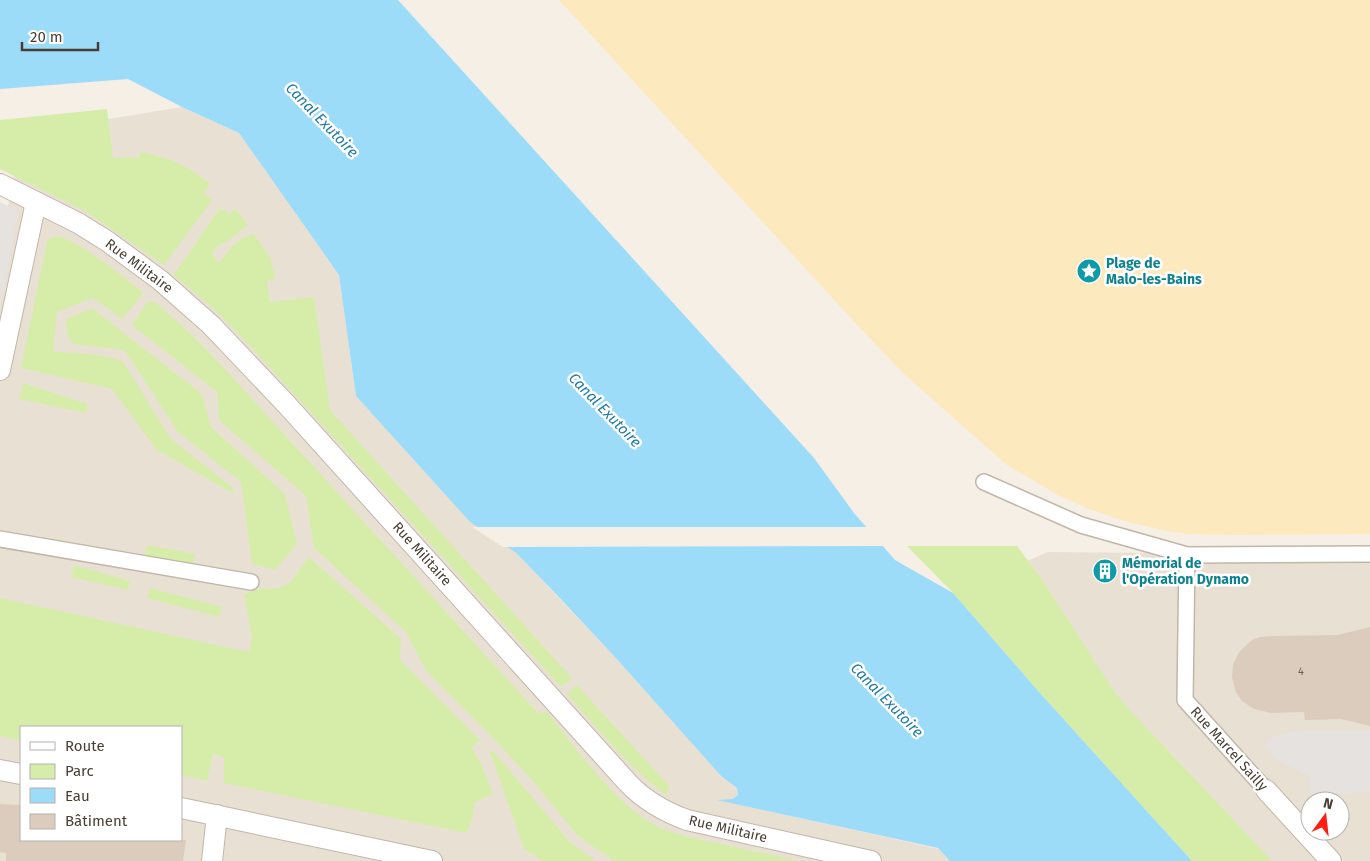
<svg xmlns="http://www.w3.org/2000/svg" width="1370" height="861" font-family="'Fira Sans',sans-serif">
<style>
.residential{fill:#e9e0d4;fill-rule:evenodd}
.green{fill:#d6edaa}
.sand{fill:#fde9be}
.parking{fill:#e5e2df}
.water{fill:#9cdcf8}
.pier{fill:#f5efe6}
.building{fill:#dbccbd}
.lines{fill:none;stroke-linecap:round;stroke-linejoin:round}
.pedestrian-casing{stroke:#c1b6a8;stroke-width:18}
.minor-casing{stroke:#c1b6a8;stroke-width:22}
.pedestrian{stroke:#fff;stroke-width:15}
.minor{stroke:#fff;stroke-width:20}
.labels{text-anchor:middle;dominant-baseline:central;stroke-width:5;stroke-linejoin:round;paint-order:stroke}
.number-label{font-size:11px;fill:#6d6256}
.culture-label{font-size:14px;font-weight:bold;fill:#0d838f;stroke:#fff;text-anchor:start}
.street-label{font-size:14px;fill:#483f34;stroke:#fff}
.water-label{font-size:15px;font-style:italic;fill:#1f7ba6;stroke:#fff}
</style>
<rect width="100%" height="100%" fill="#f5efe6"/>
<g class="residential">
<path d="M 182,107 L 239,133 L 339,275 L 356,396 L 470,522 L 516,553 L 615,657 L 721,776 L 737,788 L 738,795 L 731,799 L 720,800 L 939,849 L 950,861 L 0,861 L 0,248 L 22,133 ZM 21,727 L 181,727 L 181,840 L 21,840 Z"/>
<path d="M 1048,552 L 1370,555 L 1370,861 L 1192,861 L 953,593 ZM 1310,801 L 1340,801 L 1340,831 L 1310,831 Z"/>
</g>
<g class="green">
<polygon points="107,109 113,158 140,157 140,151 171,160 186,167 210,183 204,194 212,200 164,265 85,211 0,169 0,120"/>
<path d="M 220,208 L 230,214 L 235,208 L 248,225 L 228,241 L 218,246 L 212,254 L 219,263 C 229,250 237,237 254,234 L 270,257 L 276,279 L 267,280 L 270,302 L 314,297 L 330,410 L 572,678 L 561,687 L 262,359 C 234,329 207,299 173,276 Z"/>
<path d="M 59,236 C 87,246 119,274 143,292 L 141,296 L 122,319 L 93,298 L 57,312 L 53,352 C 71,353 110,353 124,363 L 170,438 L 233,488 L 234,494 L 157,450 L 112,389 L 21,368 L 47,241 L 52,237 Z"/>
<path d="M 147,302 L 155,302 L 191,334 L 213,356 L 538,713 L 547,712 C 576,748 610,797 648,821 C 668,834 694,838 717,843 C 744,849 772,855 799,861 L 614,861 L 578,836 L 532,780 L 496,741 L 432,677 L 424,667 L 406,632 L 314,548 L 306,496 L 219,420 L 217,392 L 132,325 Z"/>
<polygon points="92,308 202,394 211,427 285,494 297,544 275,570 252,564 241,482 178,432 125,351 118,349 73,344 67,334 66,319"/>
<polygon points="23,383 88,404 86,413 19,399"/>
<polygon points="147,545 195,554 192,568 144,559"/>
<polygon points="907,546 1017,546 1041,578 1114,691 1129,709 1272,861 1192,861 1039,692 953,593"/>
<polygon points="309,557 401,639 400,660 480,740 472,747 482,766 493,794 474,803 473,815 467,833 224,783 224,757 213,754 207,781 181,775 181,727 21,727 21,740 0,736 0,598 249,652 252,637 244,594 260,589 280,588 290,582"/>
<polygon points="74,565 130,581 128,590 71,577"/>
<polygon points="150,588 222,607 219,617 147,598"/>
<path d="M 577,685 L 670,787 L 666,795 C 628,767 598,729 567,694 Z"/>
<polygon points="490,751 493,751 571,843 596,861 543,861 524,849 494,763 489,753"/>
</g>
<polygon class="sand" points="559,0 1370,0 1370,534 1233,535 1189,534 1166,531 1124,521 1089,509 1058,495 1007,465 905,375 860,328"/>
<g class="parking">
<polygon points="0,202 18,211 0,309"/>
<polygon points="1304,731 1370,731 1370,792 1311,795 1310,776 1276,759 1264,746 1272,738 1289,732"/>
</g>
<polygon class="water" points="0,0 398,0 814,458 854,513 895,560 953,593 1039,692 1192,861 950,861 938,848 717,800 732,799 738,795 737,788 721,776 615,657 554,592 516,553 470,522 356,396 339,275 239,133 182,107 128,79 0,89"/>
<polygon class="pier" points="472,527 869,527 886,546 503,547"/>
<g class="building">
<polygon points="1370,627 1370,726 1341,719 1305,720 1304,712 1271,713 1254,709 1242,701 1236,692 1232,678 1233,665 1239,652 1252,640 1260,637 1273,636 1338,635"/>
<polygon points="0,804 21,805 21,840 186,840 183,861 6,861 6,853 0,852"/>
</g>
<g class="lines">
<defs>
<g id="pedestrian">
<polyline points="984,482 1081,525 1187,555 1370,554"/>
<polyline points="0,539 251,582"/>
<polyline points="1187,555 1185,700 1266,790"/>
</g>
<g id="minor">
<path d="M 0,184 L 78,223 L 107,241 L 160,280 L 211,325 L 287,405 L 628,783 C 645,801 665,812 687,820 L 871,861"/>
<polyline points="0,370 36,202"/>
<polyline points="0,770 21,774"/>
<polyline points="1266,790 1331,861"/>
<polyline points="181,808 432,861"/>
<polyline points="212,861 217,815"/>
</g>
</defs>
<use href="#pedestrian" class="pedestrian-casing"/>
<use href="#minor" class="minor-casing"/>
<use href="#pedestrian" class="pedestrian"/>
<use href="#minor" class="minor"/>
</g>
<defs>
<symbol id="sight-disc" viewBox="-11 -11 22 22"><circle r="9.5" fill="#0f9aa8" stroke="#fff"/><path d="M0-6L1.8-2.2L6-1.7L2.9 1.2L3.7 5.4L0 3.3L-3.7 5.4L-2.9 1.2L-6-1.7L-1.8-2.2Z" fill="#fff"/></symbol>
<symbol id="building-disc" viewBox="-11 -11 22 22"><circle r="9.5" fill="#0f9aa8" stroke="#fff"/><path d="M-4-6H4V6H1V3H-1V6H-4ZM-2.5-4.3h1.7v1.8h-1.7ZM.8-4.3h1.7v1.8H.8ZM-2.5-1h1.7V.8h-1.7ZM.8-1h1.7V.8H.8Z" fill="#fff"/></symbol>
</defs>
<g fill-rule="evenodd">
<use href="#sight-disc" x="1075" y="257" width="28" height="28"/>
<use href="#building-disc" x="1091" y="557" width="28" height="28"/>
</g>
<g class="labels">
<g class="number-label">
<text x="1301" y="671">4</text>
</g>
<g class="culture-label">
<text x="1106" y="263">Plage de<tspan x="1106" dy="16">Malo-les-Bains</tspan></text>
<text x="1122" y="563">Mémorial de<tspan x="1122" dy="16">l'Opération Dynamo</tspan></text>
</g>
<g class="street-label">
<text transform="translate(139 266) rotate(37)">Rue Militaire</text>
<text transform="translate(422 554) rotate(48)">Rue Militaire</text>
<text transform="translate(1229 749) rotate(48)">Rue Marcel Sailly</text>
<text transform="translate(728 829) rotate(13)">Rue Militaire</text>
</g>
<g class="water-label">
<text transform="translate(322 120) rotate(46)">Canal Exutoire</text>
<text transform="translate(605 410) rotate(46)">Canal Exutoire</text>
<text transform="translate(887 700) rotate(46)">Canal Exutoire</text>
</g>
</g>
<rect x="20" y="726" width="162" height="115" fill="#ffffff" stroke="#b6b2ae"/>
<rect x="30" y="742" width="25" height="8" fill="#ffffff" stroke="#b6b2ae"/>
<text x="65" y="751" font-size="15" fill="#483f34">Route</text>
<rect x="30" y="764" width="25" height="15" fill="#d6edaa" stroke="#b6b2ae"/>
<text x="65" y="776" font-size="15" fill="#483f34">Parc</text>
<rect x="30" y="788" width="25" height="15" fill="#9cdcf8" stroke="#b6b2ae"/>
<text x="65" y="801" font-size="15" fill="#483f34">Eau</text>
<rect x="30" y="814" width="25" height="15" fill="#dbccbd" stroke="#b6b2ae"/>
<text x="65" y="826" font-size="15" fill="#483f34">Bâtiment</text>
<g transform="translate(1325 816) rotate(15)"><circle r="24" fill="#ffffff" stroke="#b6b2ae"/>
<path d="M0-4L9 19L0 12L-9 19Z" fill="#ff1e13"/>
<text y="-8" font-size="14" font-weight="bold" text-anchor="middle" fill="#483f34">N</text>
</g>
<path d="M22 42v8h76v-8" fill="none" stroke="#483f34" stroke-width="2.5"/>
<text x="30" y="42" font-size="15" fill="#483f34" stroke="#ffffff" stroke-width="4" paint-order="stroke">20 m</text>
</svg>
